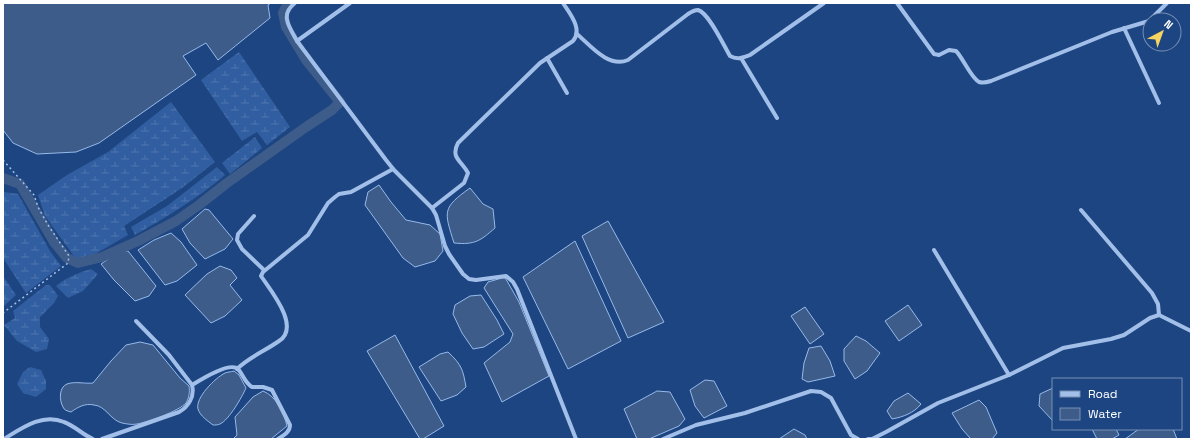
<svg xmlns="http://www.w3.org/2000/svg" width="1194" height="442" font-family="'Space Grotesk',sans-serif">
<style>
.wetland{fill:url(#wetland-marsh)}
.water{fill:#3e5c89;stroke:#95baeb}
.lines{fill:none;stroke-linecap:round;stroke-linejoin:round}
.canal{stroke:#3e5c89;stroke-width:10}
.path{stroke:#a2bfe9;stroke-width:1.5;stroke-dasharray:2 3;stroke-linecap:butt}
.street{stroke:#a2bfe9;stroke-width:4}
</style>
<defs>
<pattern id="wetland-marsh" width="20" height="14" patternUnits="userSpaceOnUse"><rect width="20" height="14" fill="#305ea0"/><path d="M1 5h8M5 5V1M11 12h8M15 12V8" fill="none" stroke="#4f76ae"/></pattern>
</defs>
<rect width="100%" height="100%" fill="#1d4581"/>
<g class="wetland">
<polygon points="239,52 290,127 267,145 257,132 242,141 201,80"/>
<polygon points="171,102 215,162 182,188 124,226 128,235 90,257 76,259 68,248 45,216 38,195 67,175 108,152"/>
<polygon points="255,137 262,148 230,174 222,163"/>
<path d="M 217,167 L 225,175 C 197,199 166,217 135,235 L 131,227 L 167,206 Z"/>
<polygon points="4,192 18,194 50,251 61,266 26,293 3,258 3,193"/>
<path d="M 91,269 L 98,274 L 83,291 L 68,298 L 56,286 C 67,277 78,273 91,269 Z"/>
<polygon points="3,276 16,295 3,307"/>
<polygon points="46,285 50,285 58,296 54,303 40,317 40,327 49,339 47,349 36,352 17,341 4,325 15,318 13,311"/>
<polygon points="30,367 41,370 46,381 46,389 36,397 23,393 17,384 23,372"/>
</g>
<g class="water">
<polygon points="3,3 271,3 268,5 270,18 218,60 206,43 183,56 196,75 99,143 76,152 37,154 13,143 3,130"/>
<polygon points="379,185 391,202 406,220 430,225 440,234 443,251 435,261 415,267 403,258 365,205 368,192"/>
<path d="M 470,188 L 483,204 L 493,209 L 495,228 C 480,241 475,245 454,243 C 444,211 442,208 470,188 Z"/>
<polygon points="205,209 209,210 233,239 225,249 205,259 190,243 182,229"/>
<polygon points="608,221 664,322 628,338 582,236"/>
<polygon points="171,233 181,242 197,265 177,281 165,285 138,250 154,240"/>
<polygon points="575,241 621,341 568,369 523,277"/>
<polygon points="128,251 156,286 149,296 135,301 114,280 101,264 117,253"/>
<polygon points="220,266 231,270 237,278 230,285 242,300 225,316 211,323 185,295 207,274"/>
<polygon points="502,278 505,278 507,281 519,302 549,376 502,402 484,363 510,342 513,334 484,288 488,282"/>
<polygon points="481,295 497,320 504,334 484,347 473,349 462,333 453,314 455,305 470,296"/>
<polygon points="908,305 922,325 899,341 885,321"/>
<polygon points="805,307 824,334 810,344 791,316"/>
<polygon points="395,335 444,426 423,439 420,439 367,351"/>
<polygon points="856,336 866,341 880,353 867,371 855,379 844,361 844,349"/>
<path d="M 140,342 L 153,345 L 180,378 L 189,386 C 190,392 189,398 186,403 C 179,411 148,422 137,424 C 132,425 127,424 122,423 C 110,420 106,406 94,405 C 85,403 78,407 71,412 C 67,411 64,410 63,407 C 59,400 59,387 67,384 C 75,381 85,384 93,383 L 111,361 L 126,345 Z"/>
<polygon points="821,346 830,361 835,376 808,382 802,379 804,363 809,348"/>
<path d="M 448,352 C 462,365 463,370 466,387 L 457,395 L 441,401 L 419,367 L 440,354 Z"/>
<path d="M 234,371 L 239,375 L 246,388 C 242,397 229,420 220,424 C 218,425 215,425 213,425 C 208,421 200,416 198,409 C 195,398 215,378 225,373 C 227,372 231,372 234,371 Z"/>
<polygon points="705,380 714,381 727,406 704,418 695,406 690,390"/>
<polygon points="1053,388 1053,421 1039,406 1040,394"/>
<path d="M 263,391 C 276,396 284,413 287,426 L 271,439 L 233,439 L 237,435 L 235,417 L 253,397 Z"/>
<polygon points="657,391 670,392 685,419 679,426 649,439 637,439 624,409"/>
<path d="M 908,393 L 921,404 C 914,413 903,417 892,419 L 887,411 L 894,401 Z"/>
<polygon points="979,400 986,407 997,433 992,439 971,439 962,429 952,413"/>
<polygon points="794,429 805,435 807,439 779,439"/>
<polygon points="1092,429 1116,429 1119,435 1112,439 1097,439"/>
<polygon points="1139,429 1173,429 1177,439 1125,439"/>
</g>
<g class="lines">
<polyline class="canal" points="3,178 20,184 54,242 67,258 78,263 102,257 138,241 176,221 199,205 227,183 306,127 332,110 340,102 306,60 286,27 283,13 286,7 291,3"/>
<polyline class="path" points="3,160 34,195 38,207 48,225 69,256 68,263 3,313"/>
<g class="street">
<path d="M 295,3 C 279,15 290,28 297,41 L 386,160 L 394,170 L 432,208 L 436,215 L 445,246 L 449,254 L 463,274 L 469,279 L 476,280 L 506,276 L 513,282 L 517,289 L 576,439"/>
<path d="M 897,3 L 934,54 L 939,55 L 949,50 L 956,51 C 963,58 971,78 979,82 C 982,83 988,82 991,81 L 1112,32 L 1149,21 L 1167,3"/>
<polyline points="1124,28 1159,103"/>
<path d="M 577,34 C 591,46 608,68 628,60 L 688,14 C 691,12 694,10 698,10 C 709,13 724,46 730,56 C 737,60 742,58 750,55 L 824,3"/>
<polyline points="297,41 350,3"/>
<polyline points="547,58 567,93"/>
<polyline points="741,58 777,118"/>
<path d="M 432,208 L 464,183 L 468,173 C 462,161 450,158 458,143 L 540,63 L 573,41 C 583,29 570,14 563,3"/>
<polyline points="1081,210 1152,293 1158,304 1159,315"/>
<polyline points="254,216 238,234 237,240 242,249 264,270"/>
<polyline points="934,250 1009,375"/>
<polyline points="136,321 169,355 192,385"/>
<path d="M 237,369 C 249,357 265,351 279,341 C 301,327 271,291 261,276 L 263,272 L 308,235 L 328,203 L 335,197 L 339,194 L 351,192 L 393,169"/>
<path d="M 4,439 C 22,428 42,413 64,422 C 75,426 83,435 93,439"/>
<path d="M 102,439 L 179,412 C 188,407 195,397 192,385 C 200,380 230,361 238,369 C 243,374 244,382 252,387 L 263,387 L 272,390 L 290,425 C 290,432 284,435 278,439"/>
<polyline points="663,439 696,425 745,413 811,391 821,392 831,398 851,435 858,439"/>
<polyline points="868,439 872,439 886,432 938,403 1009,375 1063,348 1111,339 1124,335 1150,318 1159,315 1191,331"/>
</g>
</g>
<rect width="1194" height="442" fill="none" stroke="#ffffff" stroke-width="8"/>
<rect x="1052" y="378" width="130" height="52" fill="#1d4581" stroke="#778fb3"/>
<rect x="1060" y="391" width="20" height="6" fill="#a2bfe9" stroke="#778fb3"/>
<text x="1088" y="398" font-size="12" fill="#ffffff">Road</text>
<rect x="1060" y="408" width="20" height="12" fill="#3e5c89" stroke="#778fb3"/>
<text x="1088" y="418" font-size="12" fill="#ffffff">Water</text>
<g transform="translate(1162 32) rotate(41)"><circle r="19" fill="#1d4581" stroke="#778fb3"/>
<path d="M0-3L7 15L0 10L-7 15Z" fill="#f9d360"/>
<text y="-6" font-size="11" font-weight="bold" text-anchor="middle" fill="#ffffff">N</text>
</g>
</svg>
